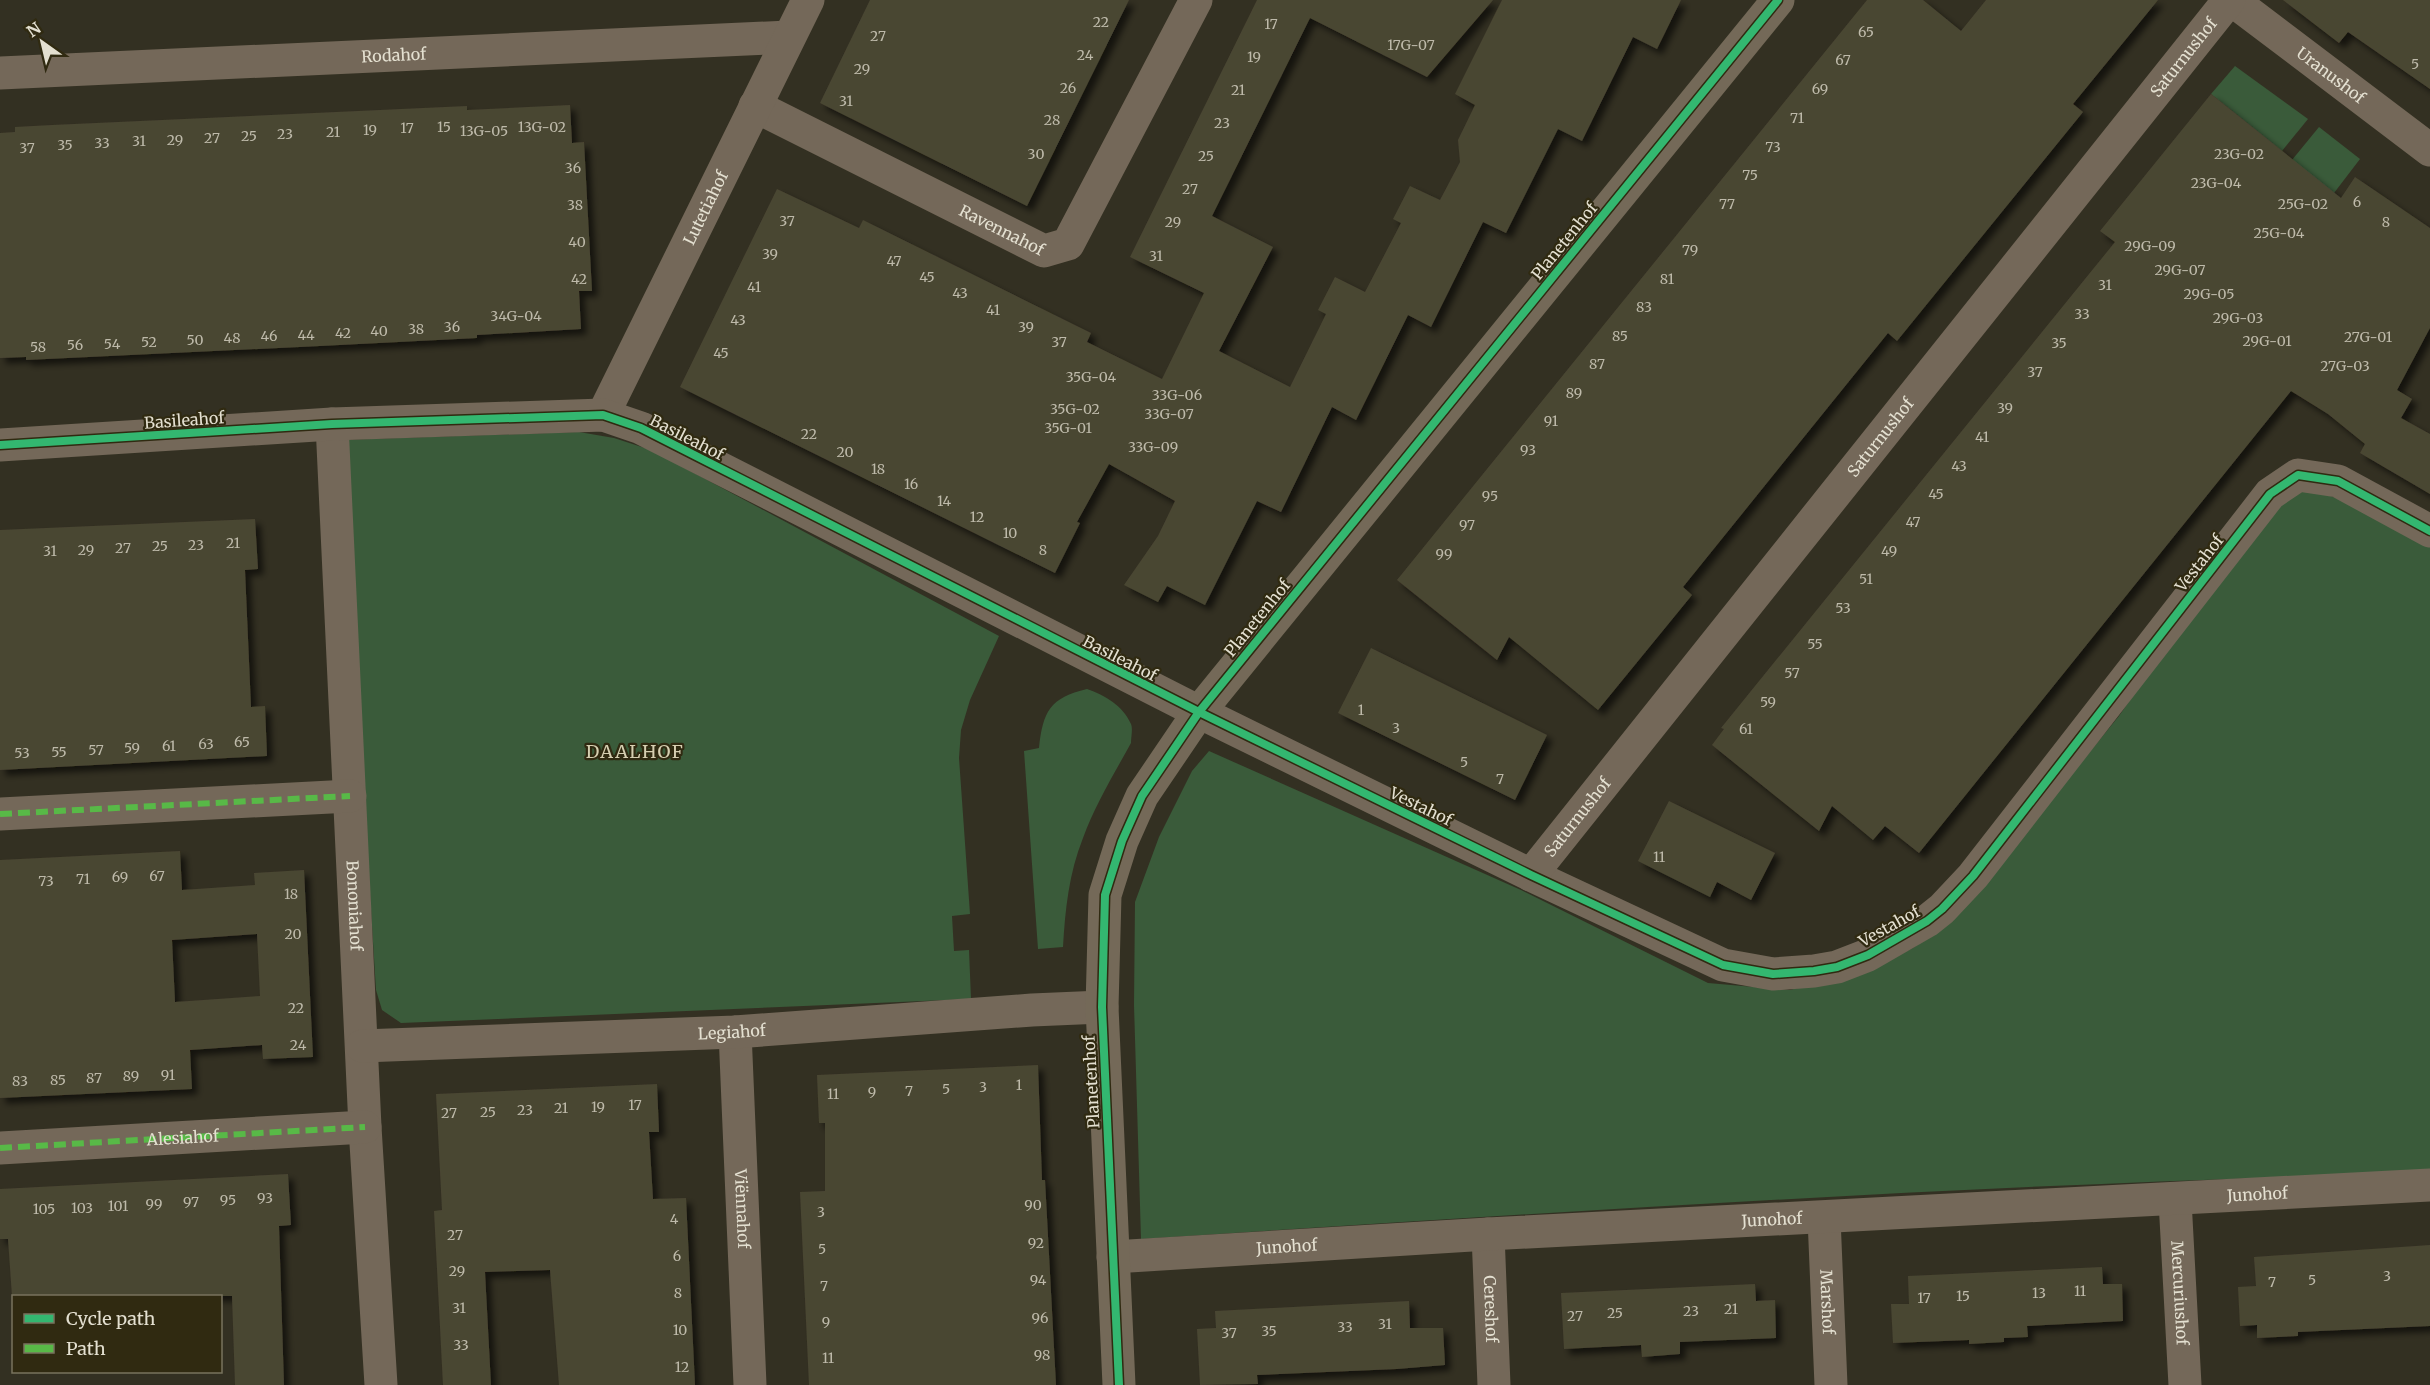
<svg xmlns="http://www.w3.org/2000/svg" width="2430" height="1385" font-family="Merriweather,serif">
<style>
.green{fill:#3a5b3a}
.building{fill:#4a4633;fill-rule:evenodd;filter:url(#shadow)}
.lines{fill:none;stroke-linecap:round;stroke-linejoin:round}
.street{stroke:#746859;stroke-width:33}
.secondary{stroke:#746958;stroke-width:33}
.quiet{stroke:#58b947;stroke-width:6;stroke-dasharray:12 6;stroke-linecap:butt}
.cycleway-casing{stroke:#302a11;stroke-width:11}
.cycleway{stroke:#33b770;stroke-width:8}
.labels{text-anchor:middle;dominant-baseline:central;stroke-width:4.5;stroke-linejoin:round;paint-order:stroke}
.number-label{font-size:14px;fill:#bebaaa}
.street-label{font-size:16px;fill:#e4e0d1;stroke:#302a11}
.neighbourhood-label{font-size:18px;letter-spacing:1.5px;fill:#d6cfb1;stroke:#302a11}
</style>
<defs>
<filter id="shadow"><feDropShadow dx="5.5" dy="5.5" stdDeviation="3" flood-color="#0009"/></filter>
</defs>
<rect width="100%" height="100%" fill="#333022"/>
<g class="green">
<polygon points="2235,66 2308,119 2282,151 2211,94"/>
<polygon points="2319,127 2360,159 2334,193 2292,160"/>
<polygon points="579,432 614,438 651,450 999,636 970,700 961,730 959,758 970,914 952,916 954,951 969,950 971,999 401,1023 382,1010 376,990 342,440"/>
<path d="M 2293,480 L 2430,538 L 2430,1173 C 2000,1183 1570,1211 1141,1239 L 1134,1005 L 1135,902 L 1159,837 L 1192,771 L 1209,751 L 1521,890 L 1708,983 L 1790,990 L 1868,970 L 1913,948 L 1952,921 L 2119,716 L 2267,502 Z"/>
<path d="M 1087,689 C 1105,695 1123,706 1131,724 C 1133,729 1131,737 1131,743 C 1114,774 1095,805 1083,838 C 1069,873 1065,910 1063,947 L 1038,949 L 1024,751 L 1039,748 C 1043,711 1050,698 1087,689 Z"/>
</g>
<g class="building">
<polygon points="870,0 1129,0 1027,206 820,103"/>
<polygon points="1257,0 1493,0 1427,77 1310,18 1212,216 1273,247 1219,351 1290,387 1326,314 1318,310 1335,277 1365,292 1401,223 1393,219 1410,186 1440,200 1460,162 1458,140 1475,105 1455,94 1502,0 1681,0 1657,49 1633,37 1582,141 1558,129 1506,233 1483,222 1431,327 1408,315 1356,420 1332,407 1281,512 1257,501 1205,605 1167,586 1158,602 1124,585 1158,536 1175,501 1109,464 1077,522 1080,523 1055,573 680,387 777,189 859,228 863,220 1091,333 1087,342 1162,379 1204,293 1130,257"/>
<polygon points="1867,0 1923,0 1961,31 1986,0 2158,0 2073,104 2083,112 1897,341 1888,333 1683,587 1692,595 1598,710 1509,637 1497,660 1397,580"/>
<polygon points="2283,0 2430,0 2430,89 2348,32 2339,43"/>
<polygon points="2211,94 2341,198 2355,177 2430,228 2430,328 2397,390 2412,399 2401,418 2430,434 2430,494 2360,453 2365,444 2328,414 2291,391 1919,853 1885,826 1873,840 1832,806 1819,831 1712,745 1724,729 1721,728 2115,242 2100,231"/>
<polygon points="570,105 572,143 584,142 592,291 579,291 581,329 477,335 477,338 320,346 26,360 26,357 0,358 0,133 15,132 15,127 52,125 467,106 467,110"/>
<polygon points="255,519 258,569 245,570 251,707 265,706 267,756 0,770 0,530"/>
<polygon points="1371,648 1547,735 1515,800 1338,713"/>
<polygon points="1669,801 1775,853 1751,900 1717,882 1710,897 1638,861"/>
<path d="M 180,851 L 182,890 L 255,885 L 254,873 L 304,870 L 313,1057 L 263,1059 L 262,1045 L 190,1050 L 192,1089 L 0,1098 L 0,860 ZM 257,934 L 260,996 L 175,1002 L 172,940 Z"/>
<polygon points="1038,1065 1042,1180 1045,1180 1056,1385 809,1385 800,1192 825,1191 825,1123 819,1123 817,1075"/>
<polygon points="657,1084 659,1132 649,1132 653,1199 686,1198 695,1385 559,1385 550,1270 485,1272 491,1385 443,1385 434,1211 442,1210 436,1094"/>
<polygon points="288,1174 291,1225 279,1226 284,1385 235,1385 232,1296 12,1296 8,1239 0,1239 0,1189"/>
<polygon points="2430,1245 2430,1326 2298,1332 2298,1336 2257,1338 2257,1325 2240,1326 2238,1287 2256,1286 2254,1257"/>
<polygon points="2102,1267 2103,1284 2122,1284 2123,1321 2027,1326 2028,1337 2004,1338 2004,1342 1969,1344 1969,1340 1893,1343 1891,1304 1909,1304 1908,1276"/>
<polygon points="1755,1284 1756,1301 1775,1300 1776,1338 1680,1342 1680,1354 1642,1357 1641,1345 1564,1349 1561,1293"/>
<polygon points="1409,1301 1410,1328 1443,1328 1445,1365 1397,1369 1257,1375 1258,1384 1200,1385 1197,1329 1216,1328 1215,1311"/>
</g>
<g class="lines">
<g class="street">
<path id="s1" d="M 2232,0 L 2430,150"/>
<path id="s2" d="M 0,73 L 789,37"/>
<path id="s3" d="M 755,106 L 1044,251 L 1068,244 L 1196,0"/>
<path id="s4" d="M 603,415 L 808,0"/>
<path id="s5" d="M 332,424 L 365,1127 L 381,1385"/>
<polyline points="0,445 332,424 603,415 641,428 1199,712 1531,875 1723,965 1773,974 1814,971 1837,967 1868,955 1927,921 1942,909 1973,876 2270,494 2298,475 2338,481 2430,531"/>
<polyline points="0,814 350,796"/>
<path id="s6" d="M 1531,875 L 2229,0"/>
<path id="s7" d="M 735,1032 L 750,1385"/>
<path id="s8" d="M 362,1046 L 735,1032 L 1032,1010 L 1102,1007"/>
<polyline points="0,1148 365,1127"/>
<path id="s9" d="M 2175,1200 L 2185,1385"/>
<path id="s10" d="M 1824,1218 L 1831,1385"/>
<path id="s11" d="M 1488,1234 L 1494,1385"/>
<path id="s12" d="M 1113,1257 L 1488,1234 L 2430,1185"/>
</g>
<polyline class="secondary" points="1119,1385 1102,1007 1105,895 1122,841 1142,796 1199,712 1778,0"/>
<g class="quiet">
<polyline points="0,814 350,796"/>
<path id="s13" d="M 0,1148 L 365,1127"/>
</g>
<defs>
<g id="cycleway">
<polyline points="0,445 332,424 603,415 641,428 1199,712 1531,875 1723,965 1773,974 1814,971 1837,967 1868,955 1927,921 1942,909 1973,876 2270,494 2298,475 2338,481 2430,531"/>
<polyline points="1119,1385 1102,1007 1105,895 1122,841 1142,796 1199,712 1778,0"/>
</g>
</defs>
<use href="#cycleway" class="cycleway-casing"/>
<use href="#cycleway" class="cycleway"/>
</g>
<g class="labels">
<g class="number-label">
<text x="1101" y="22">22</text>
<text x="1271" y="24">17</text>
<text x="1866" y="32">65</text>
<text x="878" y="36">27</text>
<text x="1411" y="45">17G-07</text>
<text x="1085" y="55">24</text>
<text x="1254" y="57">19</text>
<text x="1843" y="60">67</text>
<text x="2415" y="64">5</text>
<text x="862" y="69">29</text>
<text x="1068" y="88">26</text>
<text x="1820" y="89">69</text>
<text x="1238" y="90">21</text>
<text x="846" y="101">31</text>
<text x="1797" y="118">71</text>
<text x="1052" y="120">28</text>
<text x="1222" y="123">23</text>
<text x="444" y="127">15</text>
<text x="542" y="127">13G-02</text>
<text x="407" y="128">17</text>
<text x="370" y="130">19</text>
<text x="484" y="131">13G-05</text>
<text x="333" y="132">21</text>
<text x="285" y="134">23</text>
<text x="249" y="136">25</text>
<text x="212" y="138">27</text>
<text x="175" y="140">29</text>
<text x="139" y="141">31</text>
<text x="102" y="143">33</text>
<text x="65" y="145">35</text>
<text x="1773" y="147">73</text>
<text x="27" y="148">37</text>
<text x="1036" y="154">30</text>
<text x="2239" y="154">23G-02</text>
<text x="1206" y="156">25</text>
<text x="573" y="168">36</text>
<text x="1750" y="175">75</text>
<text x="2216" y="183">23G-04</text>
<text x="1190" y="189">27</text>
<text x="2357" y="202">6</text>
<text x="1727" y="204">77</text>
<text x="2303" y="204">25G-02</text>
<text x="575" y="205">38</text>
<text x="787" y="221">37</text>
<text x="1173" y="222">29</text>
<text x="2386" y="222">8</text>
<text x="2279" y="233">25G-04</text>
<text x="577" y="242">40</text>
<text x="2150" y="246">29G-09</text>
<text x="1690" y="250">79</text>
<text x="770" y="254">39</text>
<text x="1156" y="256">31</text>
<text x="894" y="261">47</text>
<text x="2180" y="270">29G-07</text>
<text x="927" y="277">45</text>
<text x="579" y="279">42</text>
<text x="1667" y="279">81</text>
<text x="2105" y="285">31</text>
<text x="754" y="287">41</text>
<text x="960" y="293">43</text>
<text x="2209" y="294">29G-05</text>
<text x="1644" y="307">83</text>
<text x="993" y="310">41</text>
<text x="2082" y="314">33</text>
<text x="516" y="316">34G-04</text>
<text x="2238" y="318">29G-03</text>
<text x="738" y="320">43</text>
<text x="452" y="327">36</text>
<text x="1026" y="327">39</text>
<text x="416" y="329">38</text>
<text x="379" y="331">40</text>
<text x="343" y="333">42</text>
<text x="306" y="335">44</text>
<text x="269" y="336">46</text>
<text x="1620" y="336">85</text>
<text x="2368" y="337">27G-01</text>
<text x="232" y="338">48</text>
<text x="195" y="340">50</text>
<text x="2267" y="341">29G-01</text>
<text x="149" y="342">52</text>
<text x="1059" y="342">37</text>
<text x="2059" y="343">35</text>
<text x="112" y="344">54</text>
<text x="75" y="345">56</text>
<text x="38" y="347">58</text>
<text x="721" y="353">45</text>
<text x="1597" y="364">87</text>
<text x="2345" y="366">27G-03</text>
<text x="2035" y="372">37</text>
<text x="1091" y="377">35G-04</text>
<text x="1574" y="393">89</text>
<text x="1177" y="395">33G-06</text>
<text x="2005" y="408">39</text>
<text x="1075" y="409">35G-02</text>
<text x="1169" y="414">33G-07</text>
<text x="1551" y="421">91</text>
<text x="1068" y="428">35G-01</text>
<text x="809" y="434">22</text>
<text x="1982" y="437">41</text>
<text x="1153" y="447">33G-09</text>
<text x="1528" y="450">93</text>
<text x="845" y="452">20</text>
<text x="1959" y="466">43</text>
<text x="878" y="469">18</text>
<text x="911" y="484">16</text>
<text x="1936" y="494">45</text>
<text x="1490" y="496">95</text>
<text x="944" y="501">14</text>
<text x="977" y="517">12</text>
<text x="1913" y="522">47</text>
<text x="1467" y="525">97</text>
<text x="1010" y="533">10</text>
<text x="233" y="543">21</text>
<text x="196" y="545">23</text>
<text x="160" y="546">25</text>
<text x="123" y="548">27</text>
<text x="86" y="550">29</text>
<text x="1043" y="550">8</text>
<text x="50" y="551">31</text>
<text x="1889" y="551">49</text>
<text x="1444" y="554">99</text>
<text x="1866" y="579">51</text>
<text x="1843" y="608">53</text>
<text x="1815" y="644">55</text>
<text x="1792" y="673">57</text>
<text x="1768" y="702">59</text>
<text x="1361" y="710">1</text>
<text x="1396" y="728">3</text>
<text x="1746" y="729">61</text>
<text x="242" y="742">65</text>
<text x="206" y="744">63</text>
<text x="169" y="746">61</text>
<text x="132" y="748">59</text>
<text x="96" y="750">57</text>
<text x="59" y="752">55</text>
<text x="22" y="753">53</text>
<text x="1464" y="762">5</text>
<text x="1500" y="779">7</text>
<text x="1659" y="857">11</text>
<text x="157" y="876">67</text>
<text x="120" y="877">69</text>
<text x="83" y="879">71</text>
<text x="46" y="881">73</text>
<text x="291" y="894">18</text>
<text x="293" y="934">20</text>
<text x="296" y="1008">22</text>
<text x="298" y="1045">24</text>
<text x="168" y="1075">91</text>
<text x="131" y="1076">89</text>
<text x="94" y="1078">87</text>
<text x="58" y="1080">85</text>
<text x="20" y="1081">83</text>
<text x="1019" y="1085">1</text>
<text x="983" y="1087">3</text>
<text x="946" y="1089">5</text>
<text x="909" y="1091">7</text>
<text x="872" y="1092">9</text>
<text x="833" y="1094">11</text>
<text x="635" y="1105">17</text>
<text x="598" y="1107">19</text>
<text x="561" y="1108">21</text>
<text x="525" y="1110">23</text>
<text x="488" y="1112">25</text>
<text x="449" y="1113">27</text>
<text x="265" y="1198">93</text>
<text x="228" y="1200">95</text>
<text x="191" y="1202">97</text>
<text x="154" y="1204">99</text>
<text x="1033" y="1205">90</text>
<text x="118" y="1206">101</text>
<text x="82" y="1208">103</text>
<text x="44" y="1209">105</text>
<text x="821" y="1212">3</text>
<text x="674" y="1219">4</text>
<text x="455" y="1235">27</text>
<text x="1036" y="1243">92</text>
<text x="822" y="1249">5</text>
<text x="677" y="1256">6</text>
<text x="457" y="1271">29</text>
<text x="2387" y="1276">3</text>
<text x="1038" y="1280">94</text>
<text x="2312" y="1280">5</text>
<text x="2272" y="1282">7</text>
<text x="824" y="1286">7</text>
<text x="2080" y="1291">11</text>
<text x="678" y="1293">8</text>
<text x="2039" y="1293">13</text>
<text x="1963" y="1296">15</text>
<text x="1924" y="1298">17</text>
<text x="459" y="1308">31</text>
<text x="1731" y="1309">21</text>
<text x="1691" y="1311">23</text>
<text x="1615" y="1313">25</text>
<text x="1575" y="1316">27</text>
<text x="1040" y="1318">96</text>
<text x="826" y="1322">9</text>
<text x="1385" y="1324">31</text>
<text x="1345" y="1327">33</text>
<text x="680" y="1330">10</text>
<text x="1269" y="1331">35</text>
<text x="1229" y="1333">37</text>
<text x="461" y="1345">33</text>
<text x="1042" y="1355">98</text>
<text x="828" y="1358">11</text>
<text x="682" y="1367">12</text>
</g>
<g class="street-label">
<text stroke="none"><textPath href="#s2" startOffset="394">Rodahof</textPath></text>
<text stroke="none"><textPath href="#s6" startOffset="1046">Saturnushof</textPath></text>
<text stroke="none"><textPath href="#s1" startOffset="124">Uranushof</textPath></text>
<text stroke="none"><textPath href="#s4" startOffset="231">Lutetiahof</textPath></text>
<text stroke="none"><textPath href="#s3" startOffset="276">Ravennahof</textPath></text>
<text transform="translate(1564 241) rotate(-51)">Planetenhof</text>
<text transform="translate(184 420) rotate(-4)">Basileahof</text>
<text transform="translate(687 437) rotate(27)">Basileahof</text>
<text stroke="none"><textPath href="#s6" startOffset="560">Saturnushof</textPath></text>
<text transform="translate(2199 563) rotate(-52)">Vestahof</text>
<text transform="translate(1257 618) rotate(-51)">Planetenhof</text>
<text transform="translate(1120 658) rotate(27)">Basileahof</text>
<text transform="translate(1421 806) rotate(26)">Vestahof</text>
<text stroke="none"><textPath href="#s6" startOffset="74">Saturnushof</textPath></text>
<text stroke="none"><textPath href="#s5" startOffset="482">Bononiahof</textPath></text>
<text transform="translate(1889 926) rotate(-29)">Vestahof</text>
<text stroke="none"><textPath href="#s8" startOffset="370">Legiahof</textPath></text>
<text transform="translate(1091 1082) rotate(-93)">Planetenhof</text>
<text stroke="none"><textPath href="#s13" startOffset="183">Alesiahof</textPath></text>
<text stroke="none"><textPath href="#s12" startOffset="1146">Junohof</textPath></text>
<text stroke="none"><textPath href="#s7" startOffset="177">Viënnahof</textPath></text>
<text stroke="none"><textPath href="#s12" startOffset="660">Junohof</textPath></text>
<text stroke="none"><textPath href="#s12" startOffset="174">Junohof</textPath></text>
<text stroke="none"><textPath href="#s9" startOffset="93">Mercuriushof</textPath></text>
<text stroke="none"><textPath href="#s10" startOffset="84">Marshof</textPath></text>
<text stroke="none"><textPath href="#s11" startOffset="75">Cereshof</textPath></text>
</g>
<g class="neighbourhood-label">
<text x="635" y="751">DAALHOF</text>
</g>
</g>
<rect x="12" y="1295" width="210" height="78" fill="#302a11" stroke="#78735e" stroke-width="1.5"/>
<rect x="24" y="1314" width="30" height="9" fill="#33b770" stroke="#78735e" stroke-width="1.5"/>
<text x="66" y="1325" font-size="18" fill="#e4e0d1">Cycle path</text>
<rect x="24" y="1344" width="30" height="9" fill="#58b947" stroke="#78735e" stroke-width="1.5"/>
<text x="66" y="1355" font-size="18" fill="#e4e0d1">Path</text>
<g transform="translate(42 42) rotate(326)" stroke="#302a11" stroke-width="4.5" paint-order="stroke">
<path d="M0-4.5L10 22L0 15L-10 22Z" fill="#e4e0d1"/>
<text y="-9" font-size="16" font-weight="bold" text-anchor="middle" fill="#e4e0d1">N</text>
</g>
</svg>
